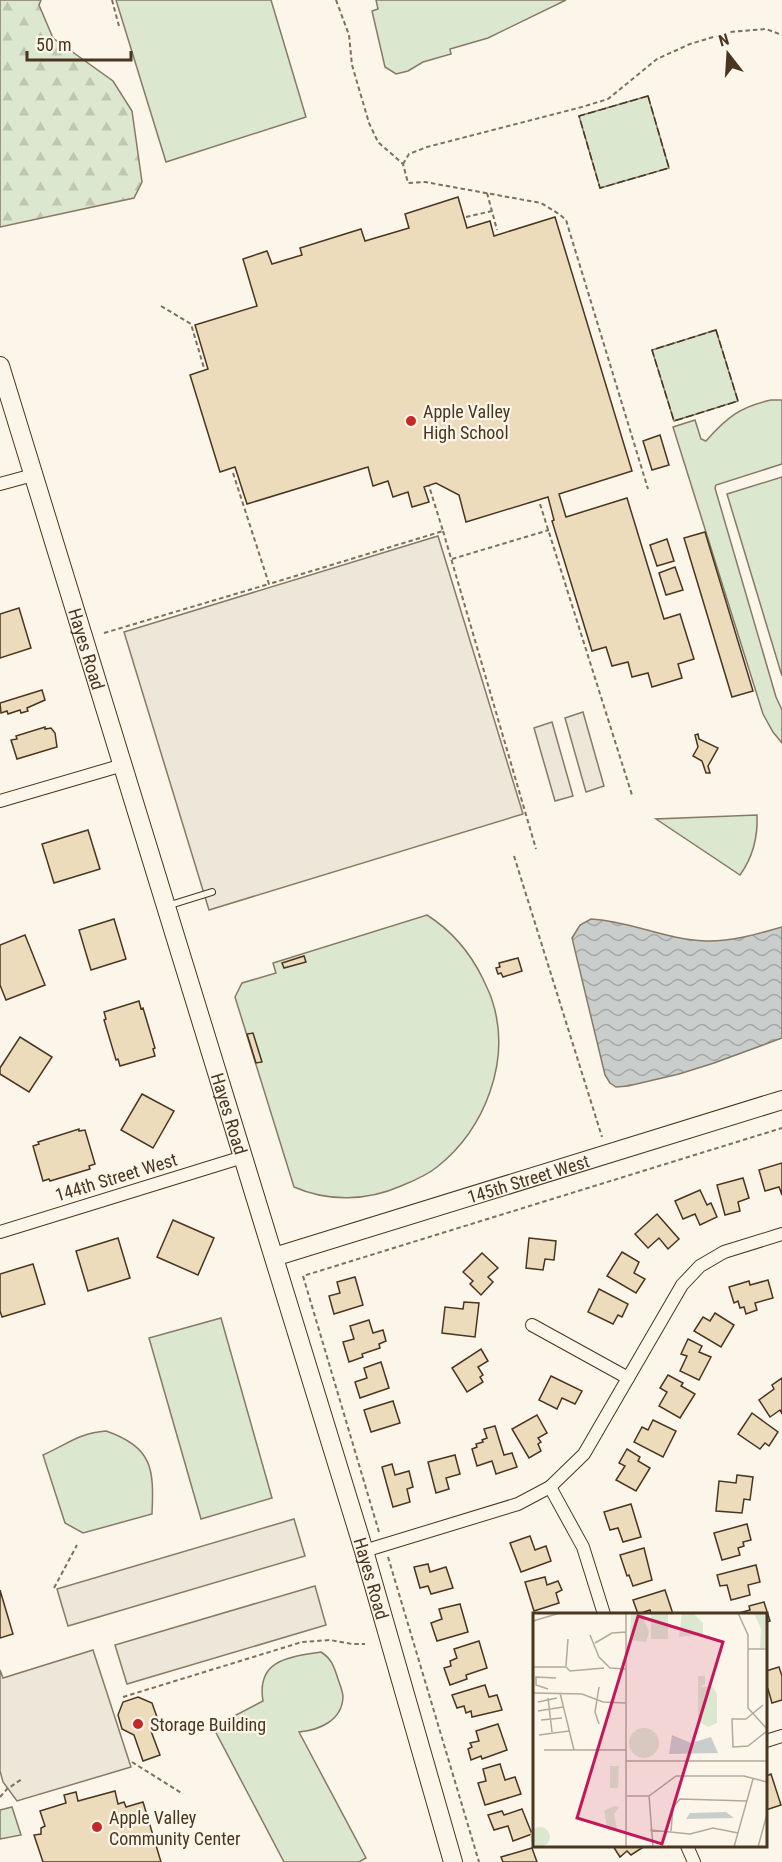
<svg xmlns="http://www.w3.org/2000/svg" width="782" height="1862" font-family="'Roboto Condensed',sans-serif">
<style>
.forest{fill:url(#forest-firs);stroke:#887966;stroke-width:1.5}
.park{fill:#dce7d0;stroke:#887966;stroke-width:1.5}
.parking{fill:#ede7d9;stroke:#887966;stroke-width:1.5}
.water{fill:url(#water-waves);stroke:#887966;stroke-width:1.5}
.building{fill:#ecdcbc;stroke:#4a3520;stroke-width:1.5}
.lines{fill:none;stroke-linecap:round;stroke-linejoin:round}
.lane-casing{stroke:#4a3520;stroke-width:8}
.street-casing{stroke:#4a3520;stroke-width:14}
.secondary-casing{stroke:#4a3520;stroke-width:20}
.path{stroke:#7f6f5c;stroke-width:2;stroke-dasharray:4.5 3;stroke-linecap:butt}
.lane{stroke:#fbf6e9;stroke-width:6}
.street{stroke:#fbf6e9;stroke-width:12}
.secondary{stroke:#fbf6e9;stroke-width:18}
.fence{stroke:#4a3520;stroke-width:1.5;stroke-dasharray:8 3;stroke-linecap:butt}
.poi-dot{fill:#c62828;stroke:#fbf6e9;stroke-width:2}
.labels{text-anchor:middle;dominant-baseline:central;stroke-width:4.5;stroke-linejoin:round;paint-order:stroke}
.poi-label{font-size:18px;fill:#4a3520;stroke:#fbf6e9;text-anchor:start}
.street-label{font-size:18px;fill:#4a3520;stroke:#fbf6e9}
.inset-road{fill:none;stroke:#b4a999;stroke-width:1.5}
.view{fill:#c2185b;fill-opacity:0.15;stroke:#c2185b;stroke-width:3}
.inset-edge{fill:none;stroke:#4a3520;stroke-width:3}
</style>
<defs>
<pattern id="forest-firs" width="22" height="20" patternUnits="userSpaceOnUse" patternTransform="scale(1.5)"><rect width="22" height="20" fill="#dce7d0"/><path d="M5 1l3.5 6h-7zM16 11l3.5 6h-7z" fill="#bec7b2"/></pattern>
<pattern id="water-waves" width="16" height="10" patternUnits="userSpaceOnUse" patternTransform="scale(1.5)"><rect width="16" height="10" fill="#c9cecd"/><path d="M0 5q4-4 8 0t8 0" fill="none" stroke="#a5a8a6"/></pattern>
</defs>
<rect width="100%" height="100%" fill="#fbf6e9"/>
<polygon class="forest" points="0,0 41,0 39,5 53,38 113,81 132,111 142,182 134,198 0,227"/>
<g class="park">
<polygon points="116,0 271,0 306,117 166,162"/>
<polygon points="376,0 566,0 488,38 450,49 451,54 423,62 408,71 396,74 385,67 372,11 378,9"/>
<polygon points="648,96 669,168 600,188 579,116"/>
<polygon points="716,330 738,401 674,421 652,350"/>
<path d="M 771,400 L 782,400 L 782,464 L 716,485 L 715,488 L 776,697 L 782,710 L 782,743 L 773,732 L 763,714 L 673,427 L 695,420 L 701,439 L 706,441 C 727,417 740,407 771,400 Z"/>
<polygon points="782,477 782,676 727,494"/>
<path d="M 757,815 C 758,837 753,857 740,875 L 656,819 Z"/>
<path d="M 427,915 C 452,931 470,952 483,979 C 486,986 490,993 492,1000 C 512,1060 485,1129 437,1167 C 426,1176 413,1181 401,1186 C 367,1201 328,1202 294,1187 L 235,997 L 242,983 L 276,973 L 273,963 Z"/>
<polygon points="221,1318 272,1498 201,1519 149,1338"/>
<path d="M 106,1431 C 153,1447 154,1469 152,1514 L 83,1533 L 65,1523 L 43,1455 C 66,1445 79,1433 106,1431 Z"/>
<path d="M 321,1652 C 332,1659 334,1667 338,1679 C 340,1685 343,1692 343,1697 C 342,1721 319,1730 299,1732 L 366,1858 L 359,1862 L 284,1862 L 213,1727 L 263,1701 C 256,1659 290,1657 321,1652 Z"/>
<polygon points="12,1807 21,1835 0,1839 0,1810"/>
</g>
<g class="parking">
<polygon points="438,536 523,814 209,910 124,632"/>
<polygon points="583,712 604,786 586,792 565,718"/>
<polygon points="552,722 573,796 555,801 534,728"/>
<polygon points="294,1519 305,1556 68,1626 57,1589"/>
<polygon points="315,1586 326,1625 127,1684 115,1645"/>
<polygon points="93,1650 131,1767 17,1801 3,1782 0,1771 0,1670 3,1678"/>
</g>
<path class="water" d="M 591,919 C 630,921 667,940 705,941 C 730,942 758,934 782,927 L 782,1038 L 714,1063 L 679,1074 L 628,1086 L 616,1087 L 610,1083 L 605,1075 L 572,938 L 580,925 Z"/>
<g class="building">
<polygon points="458,197 467,228 490,221 494,236 555,217 632,471 559,494 566,517 627,498 664,619 680,614 694,659 678,664 682,678 652,687 648,673 632,677 628,662 612,666 606,647 592,651 552,521 554,520 548,497 466,522 459,495 436,483 424,487 429,502 412,507 408,492 393,497 388,481 373,486 368,467 247,504 235,467 220,472 190,375 208,369 195,325 257,306 243,259 267,251 272,264 302,255 300,248 361,229 365,241 409,228 405,214"/>
<polygon points="660,435 669,465 652,470 643,441"/>
<polygon points="705,532 753,691 732,697 684,538"/>
<polygon points="667,539 674,561 657,566 650,545"/>
<polygon points="675,567 683,590 666,595 659,573"/>
<polygon points="19,608 31,648 0,658 0,614"/>
<polygon points="42,690 45,700 27,708 28,711 21,713 20,710 8,714 7,711 1,713 0,703"/>
<polygon points="45,727 45,729 51,728 55,733 57,747 17,759 11,740 17,739 16,736"/>
<polygon points="698,734 699,739 718,748 708,766 710,773 706,773 702,761 693,756 698,747 695,735"/>
<polygon points="88,830 100,869 54,883 42,844"/>
<polygon points="114,919 126,959 91,970 79,930"/>
<polygon points="25,935 45,985 6,1000 0,985 0,945"/>
<polygon points="304,956 306,962 284,968 282,963"/>
<polygon points="518,958 522,971 503,977 501,973 498,974 496,968 500,967 499,963"/>
<polygon points="139,1001 141,1009 143,1008 155,1048 153,1049 155,1056 120,1066 118,1059 116,1060 104,1020 106,1019 104,1012"/>
<polygon points="253,1033 262,1062 256,1063 247,1034"/>
<polygon points="20,1037 52,1057 29,1092 0,1074 0,1068"/>
<polygon points="142,1094 174,1111 153,1148 121,1130"/>
<polygon points="79,1129 79,1131 85,1130 95,1164 89,1166 90,1169 50,1181 49,1179 43,1181 33,1146 39,1144 38,1142"/>
<polygon points="782,1163 782,1195 779,1187 765,1191 759,1170"/>
<polygon points="743,1178 749,1198 738,1202 740,1211 725,1215 717,1185"/>
<polygon points="700,1190 707,1205 711,1203 717,1217 700,1225 695,1214 683,1219 675,1201"/>
<polygon points="657,1214 679,1239 668,1249 659,1238 648,1248 635,1234"/>
<polygon points="173,1220 214,1238 198,1275 157,1257"/>
<polygon points="118,1238 130,1278 88,1291 76,1251"/>
<polygon points="529,1238 556,1241 554,1260 545,1259 543,1270 526,1268"/>
<polygon points="622,1252 639,1262 634,1273 645,1279 636,1293 607,1276"/>
<polygon points="482,1253 498,1268 488,1277 493,1282 481,1295 470,1284 473,1281 463,1272"/>
<polygon points="33,1264 45,1304 2,1317 0,1311 0,1274"/>
<polygon points="355,1277 363,1305 334,1314 329,1296 340,1293 337,1282"/>
<polygon points="768,1280 773,1298 755,1303 757,1310 746,1314 744,1307 740,1308 738,1301 734,1303 729,1287 749,1281 750,1285"/>
<polygon points="599,1289 628,1304 622,1317 618,1315 613,1324 588,1312"/>
<polygon points="464,1302 479,1303 475,1337 442,1333 445,1307 463,1309"/>
<polygon points="715,1313 734,1325 721,1347 694,1331 703,1317 710,1321"/>
<polygon points="369,1320 373,1333 383,1330 386,1341 379,1344 380,1348 362,1354 363,1357 349,1362 343,1342 354,1339 350,1326"/>
<polygon points="688,1339 702,1346 699,1352 711,1357 699,1380 680,1371 687,1356 681,1354"/>
<polygon points="481,1349 488,1361 478,1367 483,1375 480,1377 483,1382 467,1392 452,1368"/>
<polygon points="381,1362 389,1388 360,1398 355,1382 367,1378 364,1368"/>
<polygon points="668,1375 683,1383 681,1386 695,1394 680,1418 659,1406 667,1392 660,1388"/>
<polygon points="551,1376 582,1391 575,1404 562,1398 557,1409 539,1400"/>
<polygon points="782,1378 782,1414 780,1410 770,1417 759,1400 774,1389 772,1385"/>
<polygon points="393,1401 400,1423 371,1432 364,1410"/>
<polygon points="752,1413 778,1432 769,1446 765,1443 760,1449 738,1434"/>
<polygon points="537,1415 547,1433 538,1438 541,1442 538,1444 541,1451 529,1458 512,1429"/>
<polygon points="653,1420 676,1431 663,1457 634,1442 642,1427 648,1430"/>
<polygon points="495,1426 504,1455 512,1453 517,1467 496,1474 492,1461 477,1466 472,1449 477,1447 476,1444 483,1442 482,1440 487,1438 484,1429"/>
<polygon points="627,1449 640,1457 638,1461 650,1468 636,1491 616,1480 625,1466 619,1463"/>
<polygon points="455,1455 460,1474 446,1478 449,1489 436,1493 428,1462"/>
<polygon points="392,1464 395,1475 409,1471 413,1487 407,1489 410,1502 393,1507 382,1467"/>
<polygon points="737,1475 753,1477 750,1500 744,1499 742,1513 716,1511 719,1481 736,1483"/>
<polygon points="631,1504 641,1537 623,1542 618,1528 610,1530 604,1512"/>
<polygon points="747,1524 751,1540 743,1542 744,1546 738,1548 740,1555 722,1560 714,1533"/>
<polygon points="530,1536 535,1550 546,1546 551,1561 521,1572 510,1543"/>
<polygon points="644,1548 652,1580 633,1586 629,1575 627,1576 620,1555"/>
<polygon points="428,1564 430,1572 446,1567 453,1588 431,1594 428,1586 420,1588 414,1567"/>
<polygon points="756,1565 760,1582 748,1585 750,1595 731,1600 727,1585 720,1586 717,1575"/>
<polygon points="545,1577 547,1585 558,1581 562,1590 556,1593 559,1603 534,1611 525,1582"/>
<polygon points="0,1590 13,1634 0,1638"/>
<polygon points="665,1590 673,1614 651,1614 650,1610 638,1614 633,1600"/>
<polygon points="764,1602 770,1621 766,1622 766,1614 735,1614 750,1610 749,1606"/>
<polygon points="460,1604 468,1632 437,1641 431,1623 442,1619 439,1609"/>
<polygon points="479,1641 487,1668 466,1675 467,1679 450,1685 444,1668 451,1666 450,1661 457,1658 454,1649"/>
<polygon points="779,1667 782,1676 782,1700 772,1703 768,1689 766,1690 766,1671"/>
<polygon points="485,1685 489,1697 497,1695 502,1710 472,1717 471,1711 466,1713 464,1706 457,1708 452,1695"/>
<polygon points="138,1697 152,1703 158,1720 151,1731 160,1755 143,1761 134,1735 122,1729 118,1715 123,1702"/>
<polygon points="498,1724 507,1750 482,1759 481,1756 471,1760 468,1749 472,1747 470,1743 479,1741 476,1731"/>
<polygon points="500,1764 505,1780 515,1777 521,1794 485,1805 478,1783 486,1781 483,1769"/>
<polygon points="771,1774 781,1805 766,1810 766,1776"/>
<polygon points="115,1791 118,1804 124,1802 126,1807 143,1802 161,1862 43,1862 34,1835 41,1834 41,1828 45,1826 40,1811 66,1803 64,1795 76,1792 78,1801"/>
<polygon points="522,1809 532,1834 513,1841 508,1826 494,1830 488,1815 502,1811 504,1815"/>
<polygon points="613,1846 645,1846 631,1855 627,1851 620,1857"/>
<polygon points="532,1848 537,1862 503,1862 501,1857"/>
</g>
<g class="lines">
<defs>
<polyline id="lane" points="167,906 212,892"/>
<g id="street">
<polyline points="0,484 33,475"/>
<polyline points="0,801 123,765"/>
<polyline points="0,1232 243,1157"/>
<polyline points="532,1325 628,1378"/>
<polyline points="550,1487 583,1547 604,1614"/>
<polyline points="364,1551 518,1504 550,1487 584,1454 682,1285 700,1266 724,1252 782,1234"/>
<polyline points="766,1741 782,1736"/>
<polyline points="687,1846 694,1862"/>
</g>
<g id="secondary">
<path id="s1" d="M 0,366 L 364,1551 L 453,1862"/>
<path id="s2" d="M 274,1257 L 782,1100"/>
</g>
</defs>
<use href="#lane" class="lane-casing"/>
<use href="#street" class="street-casing"/>
<use href="#secondary" class="secondary-casing"/>
<g class="path">
<polyline points="112,0 119,26"/>
<polyline points="336,0 349,35 352,65 369,123 378,142 403,164 408,183 425,182 541,203 559,214 566,220 648,489"/>
<polyline points="403,164 409,154 427,147 582,107 608,99 657,59 690,44 730,32 766,29 782,35"/>
<polyline points="487,193 497,230"/>
<polyline points="466,217 492,211"/>
<polyline points="161,306 191,324 204,368"/>
<polyline points="233,473 269,584 443,531 429,486"/>
<polyline points="540,504 632,795"/>
<polyline points="443,531 536,849"/>
<polyline points="452,559 549,530"/>
<polyline points="104,633 269,584"/>
<polyline points="514,856 602,1137"/>
<polyline points="379,1532 303,1276 782,1128"/>
<polyline points="388,1557 479,1862"/>
<polyline points="54,1588 77,1545"/>
<polyline points="123,1697 302,1642 330,1640 352,1644 365,1644"/>
<polyline points="132,1762 183,1794"/>
<polyline points="0,1797 7,1789 22,1779"/>
</g>
<use href="#lane" class="lane"/>
<use href="#street" class="street"/>
<use href="#secondary" class="secondary"/>
<g class="fence">
<polygon points="648,96 669,168 600,188 579,116"/>
<polygon points="716,330 738,401 674,421 652,350"/>
</g>
</g>
<g class="poi-dot">
<circle cx="411" cy="421" r="6"/>
<circle cx="138" cy="1724" r="6"/>
<circle cx="97" cy="1827" r="6"/>
</g>
<g class="labels">
<g class="poi-label">
<text x="423" y="411">Apple Valley<tspan x="423" dy="21">High School</tspan></text>
<text x="150" y="1724">Storage Building</text>
<text x="109" y="1817">Apple Valley<tspan x="109" dy="21">Community Center</tspan></text>
</g>
<g class="street-label">
<text stroke="none"><textPath href="#s1" startOffset="296">Hayes Road</textPath></text>
<text stroke="none"><textPath href="#s1" startOffset="782">Hayes Road</textPath></text>
<text transform="translate(116 1177) rotate(-17)">144th Street West</text>
<text stroke="none"><textPath href="#s2" startOffset="266">145th Street West</textPath></text>
<text stroke="none"><textPath href="#s1" startOffset="1268">Hayes Road</textPath></text>
</g>
</g>
<g transform="translate(533 1613)">
<rect width="234" height="234" fill="#fbf6e9"/>
<path d="M 98,0 L 113,0 L 110,5 L 116,19 L 113,29 L 97,27 Z" fill="#dce7d0"/>
<path d="M 118,0 L 135,0 L 135,26 L 118,26 ZM 149,0 L 160,0 L 170,10 L 170,21 L 146,24 ZM 221,0 L 234,0 L 234,35 L 227,35 L 228,16 ZM 165,63 L 172,63 L 172,71 L 167,74 L 179,73 L 184,81 L 184,110 L 175,114 L 165,108 ZM96 130a15 15 0 1 1 30 0a15 15 0 1 1-30 0ZM 77,153 L 86,153 L 85,175 L 77,175 ZM 81,193 L 86,194 L 81,201 L 84,217 L 75,218 L 71,198 ZM-3 224a10 10 0 1 1 20 0a10 10 0 1 1-20 0Z" fill="#dce7d0"/>
<path d="M 139,122 L 158,130 L 178,124 L 185,140 L 136,141 ZM 193,199 L 201,205 L 153,206 L 157,200 Z" fill="#c9cecd"/>
<path class="inset-road" d="M 205,0 L 215,22 L 215,95 L 234,116M 0,8 L 27,0M 57,22 L 66,44 L 77,55 L 93,56M 62,30 L 79,20 L 93,19M 215,36 L 234,36M 33,53 L 35,26M 0,54 L 33,54M 33,54 L 37,58 L 71,55M 15,76 L 3,72 L 3,64 L 23,65M 0,80 L 49,81 L 70,89 L 93,90M 27,80 L 41,137M 15,85 L 19,119M 5,89 L 24,85M 230,92 L 213,106 L 199,106 L 200,134 L 215,133 L 234,118M 5,98 L 30,94M 8,107 L 29,105M 66,111 L 62,99 L 66,74M 6,122 L 36,118M 11,137 L 93,137M 93,148 L 234,148M 94,183 L 116,183 L 143,163 L 211,163 L 234,169M 116,183 L 120,234M 117,217 L 157,221 L 180,215 L 205,220M 138,218 L 140,194 L 147,186 L 214,188M 93,234 L 93,0M 201,234 L 220,166M 225,234 L 234,201"/>
<path class="view" d="M 105,3 L 190,29 L 129,231 L 44,205 Z"/>
<rect width="234" height="234" class="inset-edge"/>
</g>
<g transform="translate(728 54) rotate(343)" stroke="#fbf6e9" stroke-width="4.5" paint-order="stroke">
<path d="M0-4.5L10 22L0 15L-10 22Z" fill="#4a3520"/>
<text y="-9" font-size="16" font-weight="bold" text-anchor="middle" fill="#4a3520">N</text>
</g>
<path d="M27 51v9h104v-9" fill="none" stroke="#4a3520" stroke-width="3"/>
<text x="36" y="51" font-size="18" fill="#4a3520" stroke="#fbf6e9" stroke-width="4.5" paint-order="stroke">50 m</text>
</svg>
